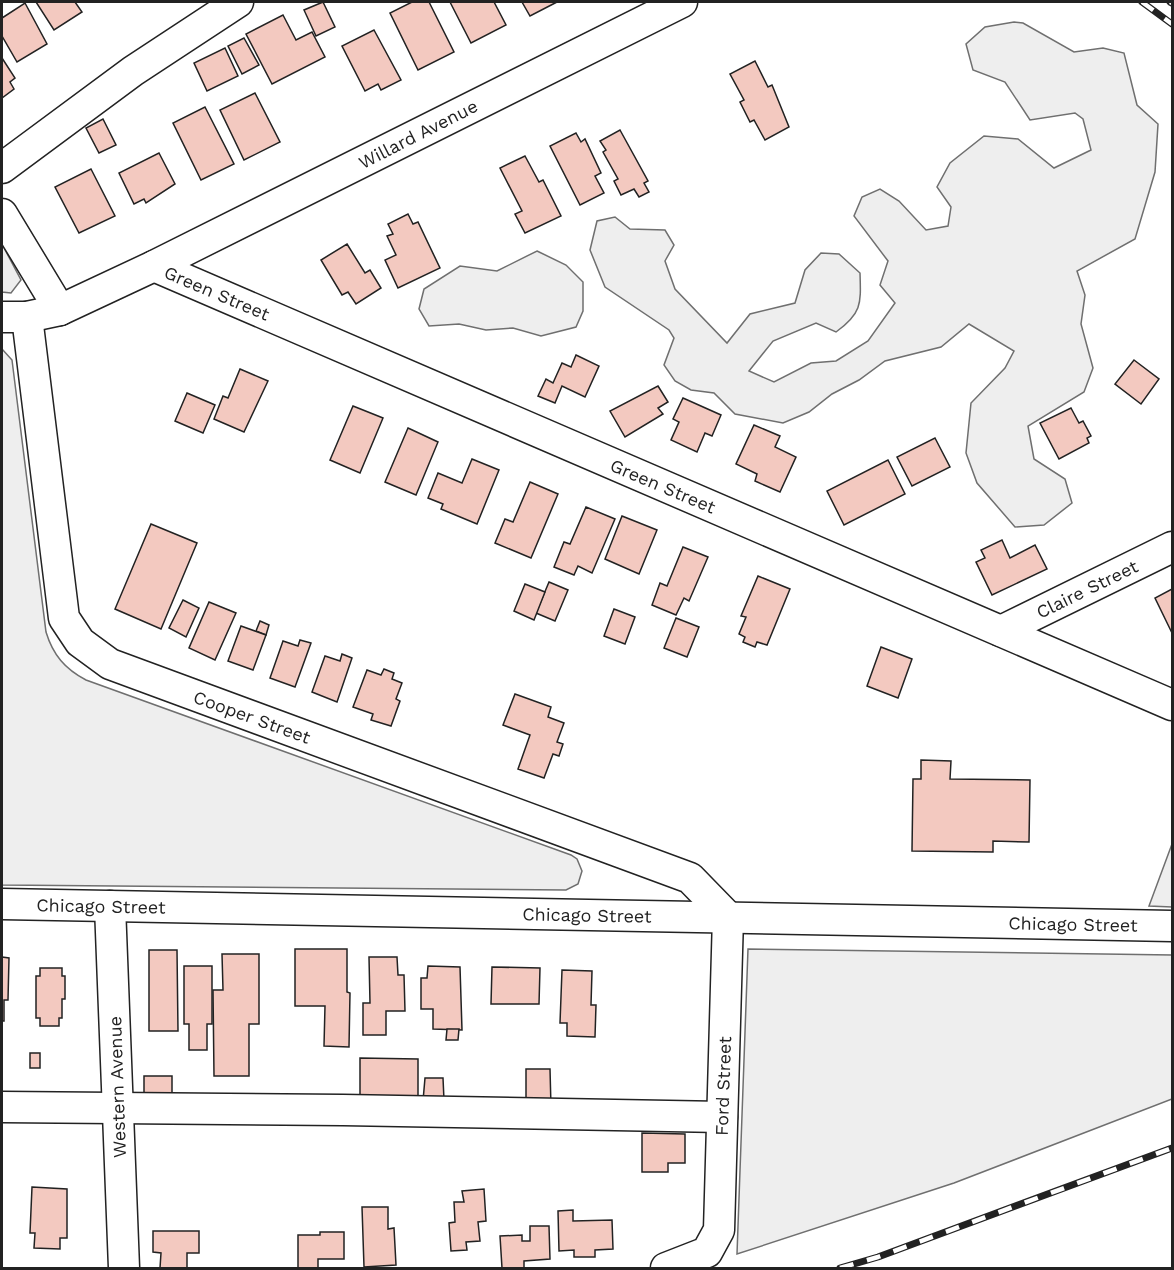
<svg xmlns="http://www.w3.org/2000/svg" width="1174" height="1270" font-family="'Work Sans',sans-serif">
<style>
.green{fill:#eee;stroke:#6f6f6f;stroke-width:1.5}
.building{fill:#f3c9c0;stroke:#222;stroke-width:1.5}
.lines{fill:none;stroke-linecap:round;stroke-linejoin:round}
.minor-casing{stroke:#222;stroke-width:33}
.minor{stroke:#fff;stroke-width:30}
.rail-casing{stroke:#222;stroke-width:7}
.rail{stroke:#fff;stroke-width:4.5;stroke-dasharray:14;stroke-linecap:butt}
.labels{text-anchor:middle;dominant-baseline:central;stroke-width:4.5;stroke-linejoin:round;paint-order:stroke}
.street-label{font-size:18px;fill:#222;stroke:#fff}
</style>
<rect width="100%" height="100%" fill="#fff"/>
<g class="green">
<path d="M 1014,22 L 1023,23 L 1074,52 L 1103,48 L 1124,53 L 1137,105 L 1158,124 L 1155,172 L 1135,239 L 1077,271 L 1085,295 L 1081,324 L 1093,368 L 1084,392 L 1028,426 L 1034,459 L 1065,479 L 1072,503 L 1044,525 L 1015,527 L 977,483 L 966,453 L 971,403 L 1005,368 L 1014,351 L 969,324 L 941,347 L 885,361 L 859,380 L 832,394 L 809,412 L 783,423 L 735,414 L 714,393 L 691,390 L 675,381 L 664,365 L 674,338 L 669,330 L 605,287 L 590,250 L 597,221 L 615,217 L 630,229 L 665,230 L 674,245 L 665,261 L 675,289 L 727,343 L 750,314 L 795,303 L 805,270 L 821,253 L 839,254 L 860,273 C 861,304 862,313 836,332 L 816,323 L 773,341 L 749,371 L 774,382 L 811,363 L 836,361 L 868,341 L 895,303 L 880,285 L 888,261 L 854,216 L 862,197 L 880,189 L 899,201 L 926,230 L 948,226 L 951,207 L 937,187 L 950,163 L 984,136 L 1018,139 L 1054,168 L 1091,150 L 1083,119 L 1075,113 L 1030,120 L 1005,82 L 973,70 L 966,44 L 985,27 Z"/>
<polygon points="2,244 21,280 11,293 2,292"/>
<polygon points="537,251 566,265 583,282 583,311 576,327 541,336 513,328 486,330 459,324 429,326 419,309 424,289 460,266 497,271"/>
<path d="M 2,349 L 12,360 L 46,632 C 53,655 65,669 86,680 L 571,855 L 577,859 L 582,871 L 578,884 L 566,890 L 2,885 Z"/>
<polygon points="1172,844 1172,907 1149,906"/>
<polygon points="748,949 1172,955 1172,1099 954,1183 737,1254"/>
</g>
<g class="building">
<polygon points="36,2 75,2 82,12 54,30"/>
<polygon points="323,2 335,27 316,36 304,10"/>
<polygon points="412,2 429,2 454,52 418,70 390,13"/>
<polygon points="450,2 494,2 506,25 471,43"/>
<polygon points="522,2 557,2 530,16"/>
<polygon points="25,3 47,44 17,62 2,36 2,18"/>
<polygon points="283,15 296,40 312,32 325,57 272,84 246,34"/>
<polygon points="374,30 401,80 381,90 378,84 365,91 342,46"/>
<polygon points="244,38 259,65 242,74 228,46"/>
<polygon points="225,48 238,76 207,91 194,63"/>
<polygon points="2,58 15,78 10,82 14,89 2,98"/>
<polygon points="755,61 768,87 772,85 789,127 765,140 754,120 750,122 740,102 744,100 730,74"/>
<polygon points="255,93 280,142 244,160 220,110"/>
<polygon points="205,107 234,164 201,180 173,123"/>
<polygon points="103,119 116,145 99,153 86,128"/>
<polygon points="620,130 648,181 644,183 649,192 639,197 634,189 621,195 614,181 618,179 603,152 606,150 600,141"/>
<polygon points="576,133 581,142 585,139 601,173 595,176 604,193 580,205 550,146"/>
<polygon points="159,153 175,184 146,203 144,199 134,204 119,173"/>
<polygon points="525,156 539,182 543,180 561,216 525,233 515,214 522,211 500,168"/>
<polygon points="91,169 115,216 79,233 55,187"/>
<polygon points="408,214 413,224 418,222 440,268 398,288 385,260 396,255 387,236 393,234 388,224"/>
<polygon points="347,244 365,273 370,270 381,288 356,304 348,292 342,295 321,260"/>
<polygon points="576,355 599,366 585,397 562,386 555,403 538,396 546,379 553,383 562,363 571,367"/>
<polygon points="1134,360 1159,379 1141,404 1115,384"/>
<polygon points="240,369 268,381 244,432 214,419 223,396 228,398"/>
<polygon points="658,386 668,402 658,408 663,414 625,437 610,411"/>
<polygon points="187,393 215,405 203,433 175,421"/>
<polygon points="683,398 721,415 712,436 705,433 697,452 671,440 679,422 673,419"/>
<polygon points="353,406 383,418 360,473 330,460"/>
<polygon points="1071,408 1079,423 1083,421 1091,436 1087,438 1089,443 1059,459 1040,423"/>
<polygon points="754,425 780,436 775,447 796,457 780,492 755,481 757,474 736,464"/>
<polygon points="408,428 438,442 416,495 385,482"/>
<polygon points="935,438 950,467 912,486 897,457"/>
<polygon points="472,459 499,470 477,524 441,509 443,504 428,498 438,473 462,483"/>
<polygon points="888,460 905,494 844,525 827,491"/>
<polygon points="530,482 558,494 531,558 495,543 505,519 513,522"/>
<polygon points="586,507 615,519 592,573 578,566 574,575 554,567 564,542 570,544"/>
<polygon points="622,516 657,530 639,574 605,559"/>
<polygon points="151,524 197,543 161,629 115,609"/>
<polygon points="1002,540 1010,558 1035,545 1047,569 992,595 976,562 985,558 981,550"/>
<polygon points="683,547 708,557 689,601 684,598 676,615 652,605 660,583 667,586"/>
<polygon points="758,576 790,589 767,645 757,642 755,647 743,642 745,637 739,634 746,617 741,616"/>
<polygon points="549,582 568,590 555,621 536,613"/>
<polygon points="525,584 545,592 534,620 514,611"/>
<polygon points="1172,589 1172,633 1155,598"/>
<polygon points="183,600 199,608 186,637 169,628"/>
<polygon points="209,602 236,613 215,660 189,648"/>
<polygon points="614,609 635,617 625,644 604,636"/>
<polygon points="676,618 699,627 687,657 664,648"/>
<polygon points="260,621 269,625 266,635 256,631"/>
<polygon points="241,626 266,635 253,670 228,661"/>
<polygon points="300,640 311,643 295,687 270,678 283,641 298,646"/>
<polygon points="881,647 912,659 898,698 867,686"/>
<polygon points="342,654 352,658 337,702 312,692 325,656 340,661"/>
<polygon points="384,669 394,673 392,679 402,683 396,699 400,701 391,726 371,720 373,714 353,707 367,670 381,675"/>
<polygon points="515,694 551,707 548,717 564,723 557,742 563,744 559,756 553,754 544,778 518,769 530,735 503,725"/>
<polygon points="921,760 951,761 950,779 1030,780 1029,842 993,841 993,852 912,851 913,779 921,779"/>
<polygon points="295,949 347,949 347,992 350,993 349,1047 324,1046 325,1006 295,1006"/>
<polygon points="149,950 177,950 178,1031 149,1031"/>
<polygon points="222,954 259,954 259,1024 249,1024 249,1076 214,1076 213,990 223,990"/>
<polygon points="2,957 9,958 8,1000 4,1000 4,1021 2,1021"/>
<polygon points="369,957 397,957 398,975 404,975 405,1011 386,1011 386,1035 363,1035 363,1003 370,1003"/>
<polygon points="184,966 212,966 212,1024 207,1024 207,1050 189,1050 189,1024 184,1024"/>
<polygon points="428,966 460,967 462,1030 433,1029 433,1009 421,1009 421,978 427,978"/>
<polygon points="492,967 540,968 539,1004 491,1004"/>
<polygon points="40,968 62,968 62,976 65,976 65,999 62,999 62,1018 59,1018 59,1026 40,1026 40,1018 36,1018 36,976 40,976"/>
<polygon points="562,970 592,971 591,1005 596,1005 595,1037 567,1036 567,1023 560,1023"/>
<polygon points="447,1029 459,1029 458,1040 446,1040"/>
<rect x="30" y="1053" width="10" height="15"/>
<polygon points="360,1058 418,1059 418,1108 360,1107"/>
<polygon points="526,1069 550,1069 551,1107 526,1107"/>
<rect x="144" y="1076" width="28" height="24"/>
<polygon points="425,1078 443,1078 444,1100 423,1101"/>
<polygon points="642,1133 685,1134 685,1163 668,1163 668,1172 642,1172"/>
<polygon points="32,1187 67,1189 67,1238 60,1238 60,1249 34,1248 35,1233 30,1233"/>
<polygon points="484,1189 486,1221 478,1222 480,1241 466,1242 467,1250 451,1251 449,1223 455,1222 454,1202 464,1202 462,1191"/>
<polygon points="362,1207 388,1207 388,1229 394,1228 396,1265 364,1267"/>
<polygon points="573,1210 573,1221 612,1220 613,1249 595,1250 595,1257 574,1257 574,1250 559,1251 558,1211"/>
<polygon points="530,1226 549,1226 550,1259 524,1261 524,1268 502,1268 500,1236 522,1235 522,1241 530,1241"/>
<polygon points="153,1231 199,1231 199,1253 187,1253 187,1268 160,1268 161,1253 153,1252"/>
<polygon points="320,1232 344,1232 344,1259 318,1259 318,1268 298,1268 298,1235 320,1235"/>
</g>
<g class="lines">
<defs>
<g id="minor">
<polyline points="2,168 133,71 238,2"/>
<polyline points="2,214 60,310"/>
<polyline points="154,266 1172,705"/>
<polyline points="2,317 27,317 60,310 154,266 682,2"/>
<polyline points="27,317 64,618 80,642 110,664 690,878 728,917"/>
<polyline points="1001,631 1172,547"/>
<polyline points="2,904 1172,926"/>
<polyline points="110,906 124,1268"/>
<polyline points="2,1107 343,1110 722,1117"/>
<polyline points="666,1268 707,1252 719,1230 728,917"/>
</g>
</defs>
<use href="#minor" class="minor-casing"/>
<use href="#minor" class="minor"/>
<defs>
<g id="rail">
<polyline points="1142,2 1172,24"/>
<polyline points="1170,2 1172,3"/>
<polyline points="840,1268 878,1257 1172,1148"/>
</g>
</defs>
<use href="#rail" class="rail-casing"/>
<use href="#rail" class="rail"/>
</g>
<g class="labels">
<g class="street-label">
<text transform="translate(418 134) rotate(-27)">Willard Avenue</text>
<text transform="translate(217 293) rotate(23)">Green Street</text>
<text transform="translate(663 486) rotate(23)">Green Street</text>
<text transform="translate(1087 589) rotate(-26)">Claire Street</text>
<text transform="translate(252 717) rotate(20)">Cooper Street</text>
<text transform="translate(101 906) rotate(1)">Chicago Street</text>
<text transform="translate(587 915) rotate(1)">Chicago Street</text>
<text transform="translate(1073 924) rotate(1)">Chicago Street</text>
<text transform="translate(723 1086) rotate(-88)">Ford Street</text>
<text transform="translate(117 1087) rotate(-92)">Western Avenue</text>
</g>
</g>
<rect width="1174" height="1270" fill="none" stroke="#222222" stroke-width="6"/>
</svg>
